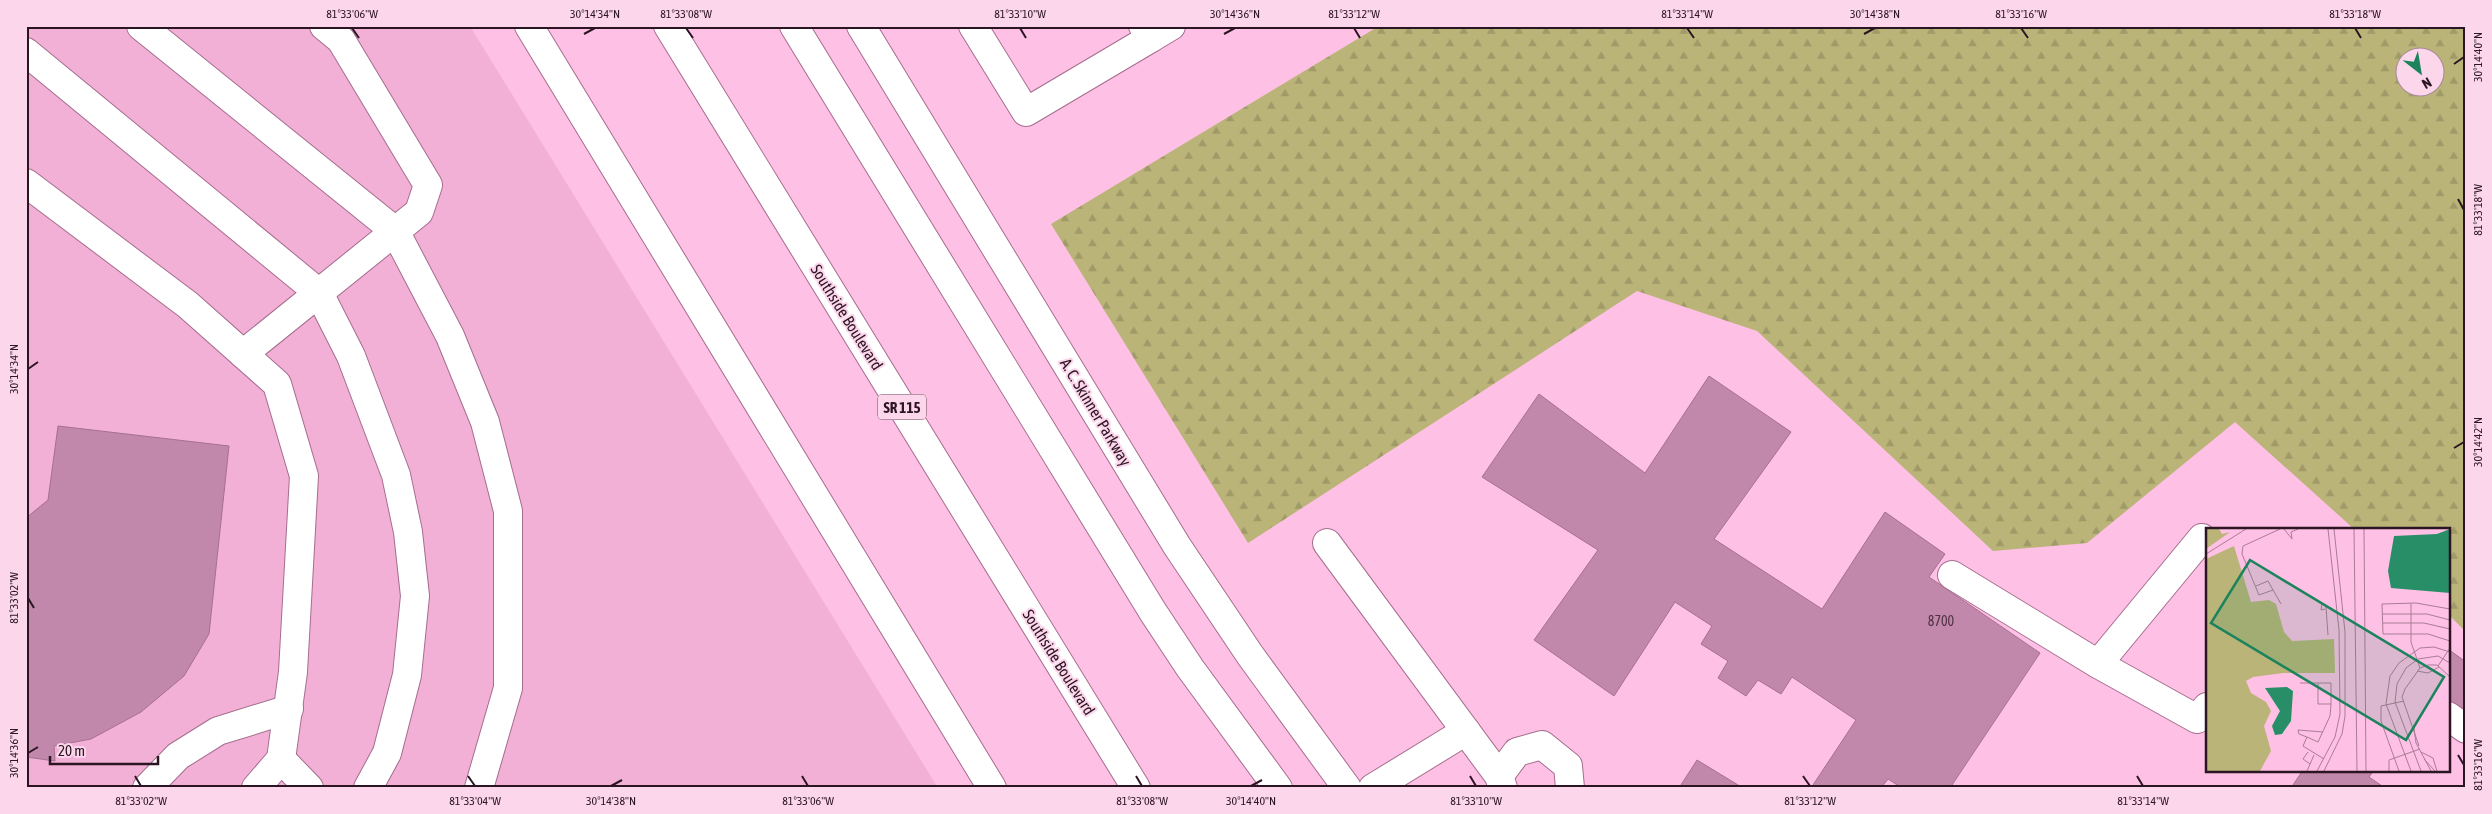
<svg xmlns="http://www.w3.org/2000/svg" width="2492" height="814" font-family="'Asap Condensed',sans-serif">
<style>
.built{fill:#f2b0d6}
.forest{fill:url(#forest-firs);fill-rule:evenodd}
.building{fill:#c288ab;stroke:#a76f91}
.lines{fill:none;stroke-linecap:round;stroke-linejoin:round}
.minor-casing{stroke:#a56d8e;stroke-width:30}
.major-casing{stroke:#a56d8e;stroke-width:30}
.highway-casing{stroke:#a56d8e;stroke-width:30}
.minor{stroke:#fff;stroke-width:28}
.major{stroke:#fff;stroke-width:28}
.highway{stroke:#fff;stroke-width:28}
.ticks{fill:none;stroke:#2b1522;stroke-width:2}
.labels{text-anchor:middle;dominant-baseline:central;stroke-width:4;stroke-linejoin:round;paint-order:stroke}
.number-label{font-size:14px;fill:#513244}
.shield{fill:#fcd6eb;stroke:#6a4f5e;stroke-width:1}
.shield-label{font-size:15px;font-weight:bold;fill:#2b1522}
.street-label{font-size:16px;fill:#2b1522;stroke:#fcd6eb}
.inset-road{fill:none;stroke:#aa7c96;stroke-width:1}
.view{fill:#1c835d;fill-opacity:0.15;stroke:#1c835d;stroke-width:2.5}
.inset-edge{fill:none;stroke:#2b1522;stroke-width:2.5}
.neatline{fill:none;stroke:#2b1522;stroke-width:2}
.ticks-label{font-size:12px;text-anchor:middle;fill:#2b1522}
</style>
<defs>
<pattern id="forest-firs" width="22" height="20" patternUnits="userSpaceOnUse" patternTransform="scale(1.25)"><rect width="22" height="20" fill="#bab478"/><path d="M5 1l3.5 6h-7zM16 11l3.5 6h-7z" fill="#a09a68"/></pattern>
</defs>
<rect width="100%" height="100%" fill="#fec0e4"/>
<polygon class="built" points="26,26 470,26 938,788 26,788"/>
<path class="forest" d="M 1379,26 L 2466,26 L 2466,632 L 2448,614 L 2448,529 L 2354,529 L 2235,422 L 2087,543 L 1993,551 L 1757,331 L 1637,291 L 1248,543 L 1051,224 ZM 2404,58 L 2434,58 L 2434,88 L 2404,88 Z"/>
<g class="building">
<polygon points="1709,376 1791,432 1714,539 1822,609 1885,512 1945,554 1929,577 2040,653 1950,788 1902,788 1888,779 1881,788 1811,788 1856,720 1792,677 1781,694 1758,680 1746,696 1718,678 1728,661 1701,644 1712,626 1675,602 1614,696 1534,640 1598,550 1482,477 1539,394 1645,473"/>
<polygon points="58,426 229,446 209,634 184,676 141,712 91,739 54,746 55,761 26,757 26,518 48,500"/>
<polygon points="2448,649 2466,662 2466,709 2463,714 2448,703"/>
<polygon points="1697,760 1743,788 1679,788"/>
<polygon points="2303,770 2374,770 2369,777 2385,788 2291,788"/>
</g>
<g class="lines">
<defs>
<g id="minor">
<polyline points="141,26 395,231 450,336 485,422 508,511 508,688 479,788"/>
<polyline points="973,26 1026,112 1151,38 1143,26"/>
<polyline points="1151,38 1171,26"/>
<polyline points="26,52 319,293 351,356 396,475 408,532 415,596 407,675 387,753 368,788"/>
<polyline points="26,183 188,305 277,384 304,476 293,672 281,759 256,788"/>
<polyline points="243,354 419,212 428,185 341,40 324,26"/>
<polyline points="1327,543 1499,776 1503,788"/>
<polyline points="1952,575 2098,664 2202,538 2207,542"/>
<polyline points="2098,664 2197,719 2207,707"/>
<polyline points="2448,716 2466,729"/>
<polyline points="281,759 309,788"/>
<polyline points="1499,776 1517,752 1542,745 1568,766 1570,788"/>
<polyline points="147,788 178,756 218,731 289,709"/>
<polyline points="1373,788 1466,731"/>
</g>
<g id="major">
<polyline points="794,26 1153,612 1190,668 1278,788"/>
<polyline points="861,26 1177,546 1250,655 1347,788"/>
</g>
<g id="highway">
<polyline points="529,26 992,788"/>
<polyline points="668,26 1136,788"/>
</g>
</defs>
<use href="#minor" class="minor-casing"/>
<use href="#major" class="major-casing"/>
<use href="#highway" class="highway-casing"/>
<use href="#minor" class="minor"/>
<use href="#major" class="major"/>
<use href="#highway" class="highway"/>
</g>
<path class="ticks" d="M 352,28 L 359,38M 686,28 L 693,38M 1020,28 L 1026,38M 1354,28 L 1360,38M 1687,28 L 1694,38M 2021,28 L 2028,38M 2355,28 L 2361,38M 584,34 L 595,28M 1224,34 L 1235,28M 1864,34 L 1875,28M 2454,64 L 2464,57M 2458,199 L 2464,210M 28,369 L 38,362M 2454,448 L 2464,442M 28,598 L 34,608M 28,753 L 38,747M 2458,755 L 2464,765M 135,776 L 141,786M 468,776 L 475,786M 802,776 L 808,786M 1136,776 L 1142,786M 1470,776 L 1476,786M 1803,776 L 1810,786M 2137,776 L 2143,786M 611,786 L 622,780M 1251,786 L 1262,780"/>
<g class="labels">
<g class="number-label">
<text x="1941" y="621">8700</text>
</g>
<rect class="shield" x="878" y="394.5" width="48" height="25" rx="4"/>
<g class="shield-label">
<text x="902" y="407">SR 115</text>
</g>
<g class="street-label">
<text transform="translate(847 317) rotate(58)">Southside Boulevard</text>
<text transform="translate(1096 412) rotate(59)">A. C. Skinner Parkway</text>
<text transform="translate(1059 662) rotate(58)">Southside Boulevard</text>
</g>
</g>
<g transform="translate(2206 528)">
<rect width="244" height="244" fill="#fec0e4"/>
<path d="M 28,18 L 45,74 L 63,72 L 70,76 L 78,104 L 86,113 L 128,111 L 129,145 L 77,145 L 47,149 L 40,153 L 45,165 L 60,174 L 65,183 L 58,198 L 65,223 L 54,243 L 0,243 L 0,31 Z" fill="#bab478"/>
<path d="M 0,1 L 13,1 L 16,6 L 24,4 L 0,21 Z" fill="#bab478"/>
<path d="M 244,1 L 244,65 L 185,60 L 182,43 L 188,8 L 231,6 ZM 81,159 L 87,163 L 85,193 L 76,206 L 69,207 L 66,198 L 74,183 L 59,160 Z" fill="#288e67"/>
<path class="inset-road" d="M 74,1 L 37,18 L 36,26 L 53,67 L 67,62 L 75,76M 78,1 L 86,11 L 85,4 L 92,1M 148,1 L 151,243M 158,1 L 160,243M 0,26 L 40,1M 50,58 L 62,53 L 67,62M 205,76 L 205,114 L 214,140M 119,81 L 115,82 L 116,75 L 120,79 L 122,107M 244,81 L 210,75 L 176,76 L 177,106 L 222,106 L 244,113M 176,86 L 221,86 L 244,92M 177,95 L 218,95 L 244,101M 232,138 L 244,120M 211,143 L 222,145 L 233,139M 94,155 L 112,155M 208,200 L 210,215 L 225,243M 101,209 L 93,206 L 92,202 L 117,204M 213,218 L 196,169 L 199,161 L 214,140 L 222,137 L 231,137 L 244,149M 102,224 L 97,231 L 104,236M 215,224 L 227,230 L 231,243M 118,231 L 97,218 L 101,209 L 112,214 L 124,188 L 125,176 L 112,176 L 112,155 L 125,155 L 125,176M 218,231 L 229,243M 101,243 L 108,227M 111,243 L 129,209 L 134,186 L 133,102 L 122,1M 118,243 L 136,206 L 139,188 L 139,104 L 128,1M 183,243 L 183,232 L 214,221M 193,243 L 175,193 L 175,178 L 198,173M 205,243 L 180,176 L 184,148 L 193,135 L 214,120 L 228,119 L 244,124M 215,243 L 189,174 L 191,156 L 200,140 L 212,131 L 232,128 L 244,135"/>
<path class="view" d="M 44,32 L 238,149 L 200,212 L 5,95 Z"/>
<rect width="244" height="244" class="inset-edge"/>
</g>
<rect width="2492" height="814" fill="none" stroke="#fcd6eb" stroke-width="55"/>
<g transform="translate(2420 72) rotate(149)"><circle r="24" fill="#fcd6eb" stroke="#a8899b"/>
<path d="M0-4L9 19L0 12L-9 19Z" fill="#1c835d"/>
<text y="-8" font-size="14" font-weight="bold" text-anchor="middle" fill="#2b1522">N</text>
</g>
<path d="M50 756v8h108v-8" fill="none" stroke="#2b1522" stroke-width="2.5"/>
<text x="58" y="756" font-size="15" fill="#2b1522" stroke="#fcd6eb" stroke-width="4" paint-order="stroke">20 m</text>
<rect x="28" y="28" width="2436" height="758" class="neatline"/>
<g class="ticks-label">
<text x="352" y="18">81°33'06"W</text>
<text x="595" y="18">30°14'34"N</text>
<text x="686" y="18">81°33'08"W</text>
<text x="1020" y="18">81°33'10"W</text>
<text x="1235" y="18">30°14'36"N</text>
<text x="1354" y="18">81°33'12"W</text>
<text x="1687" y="18">81°33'14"W</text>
<text x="1875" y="18">30°14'38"N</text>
<text x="2021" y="18">81°33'16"W</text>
<text x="2355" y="18">81°33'18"W</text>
<text transform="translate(2478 57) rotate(-90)" y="4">30°14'40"N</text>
<text transform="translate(2478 210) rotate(-90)" y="4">81°33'18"W</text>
<text transform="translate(14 369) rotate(-90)" y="4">30°14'34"N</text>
<text transform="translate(2478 442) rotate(-90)" y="4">30°14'42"N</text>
<text transform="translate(14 598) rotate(-90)" y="4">81°33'02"W</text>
<text transform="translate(14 753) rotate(-90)" y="4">30°14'36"N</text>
<text transform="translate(2478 765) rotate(-90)" y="4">81°33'16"W</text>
<text x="141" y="805">81°33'02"W</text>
<text x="475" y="805">81°33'04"W</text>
<text x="611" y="805">30°14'38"N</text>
<text x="808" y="805">81°33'06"W</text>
<text x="1142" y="805">81°33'08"W</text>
<text x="1251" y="805">30°14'40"N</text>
<text x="1476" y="805">81°33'10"W</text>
<text x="1810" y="805">81°33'12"W</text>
<text x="2143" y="805">81°33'14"W</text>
</g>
</svg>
